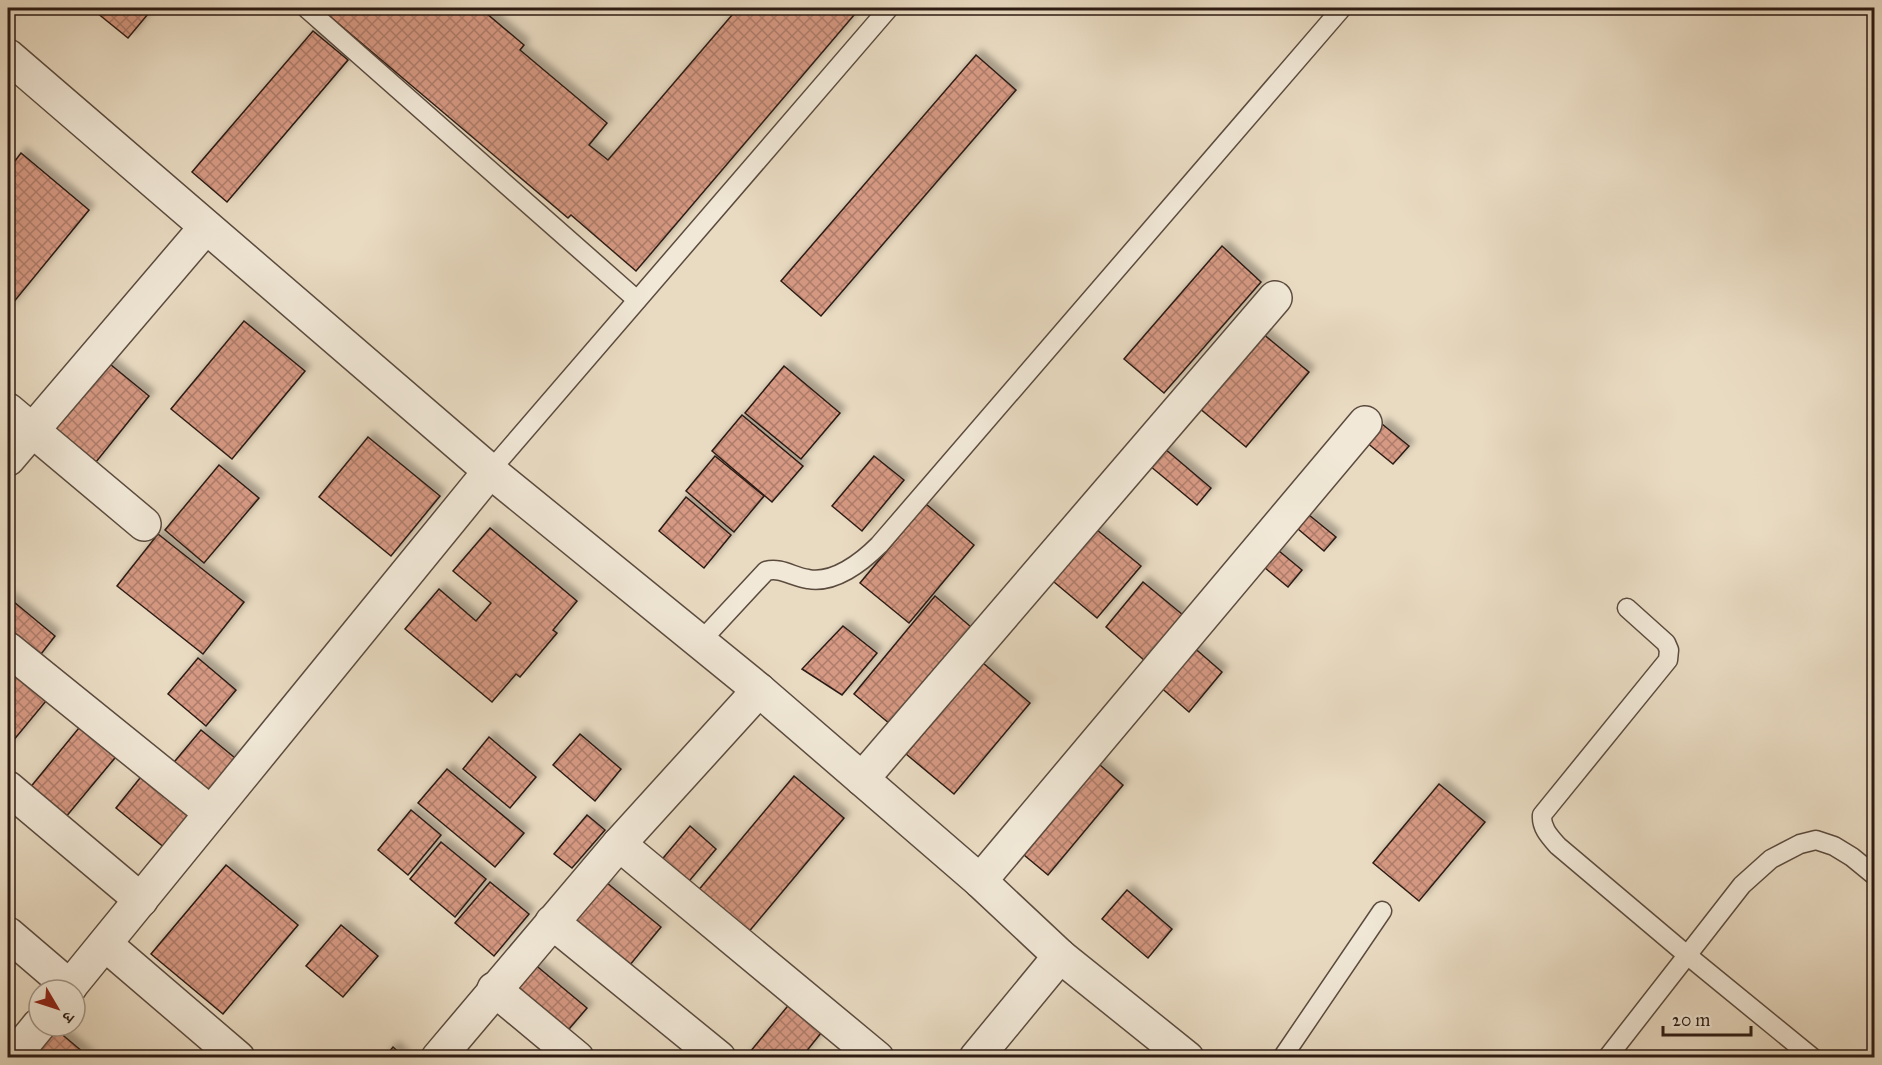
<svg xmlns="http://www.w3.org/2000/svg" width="1882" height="1065" font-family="'IM FELL Great Primer','Noto Serif Devanagari',serif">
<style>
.building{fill:url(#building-cross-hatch);stroke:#2c1b13;stroke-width:1.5;filter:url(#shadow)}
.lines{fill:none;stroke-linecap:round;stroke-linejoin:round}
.service-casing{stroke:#5b4b3f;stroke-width:21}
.minor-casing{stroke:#5b4b3f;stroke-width:36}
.service{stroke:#f1e8d7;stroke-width:18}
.minor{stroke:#f1e8d7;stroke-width:33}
</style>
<defs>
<pattern id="building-cross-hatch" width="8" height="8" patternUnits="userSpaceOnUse" patternTransform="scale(1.5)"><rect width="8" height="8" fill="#d69983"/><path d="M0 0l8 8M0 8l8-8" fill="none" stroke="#ae7c6a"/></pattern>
<filter id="shadow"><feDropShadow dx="5.5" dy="-5.5" stdDeviation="3" flood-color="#0004"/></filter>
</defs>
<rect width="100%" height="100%" fill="#e9dbc2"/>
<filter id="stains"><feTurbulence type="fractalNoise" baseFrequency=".00333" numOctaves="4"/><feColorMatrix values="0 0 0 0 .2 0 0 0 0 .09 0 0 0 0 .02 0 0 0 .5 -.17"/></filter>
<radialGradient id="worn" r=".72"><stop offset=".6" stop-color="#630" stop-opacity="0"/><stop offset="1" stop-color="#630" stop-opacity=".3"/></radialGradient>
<g class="building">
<polygon points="91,8 153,8 128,38"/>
<polygon points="320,8 480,8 524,45 520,50 607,123 589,145 608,160 738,8 860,8 636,271 571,215 568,218"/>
<polygon points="313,31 348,60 227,202 192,172"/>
<polygon points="976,55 1016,90 821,316 781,281"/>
<polygon points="21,153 89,210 8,309 8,170"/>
<polygon points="1222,246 1261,282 1164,393 1124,359"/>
<polygon points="244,321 305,371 232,459 171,409"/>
<polygon points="1262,333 1309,372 1246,447 1199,408"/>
<polygon points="105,360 149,396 92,467 48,430"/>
<polygon points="784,366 840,413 801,459 745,413"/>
<polygon points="742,415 803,466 772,502 712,451"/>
<polygon points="1382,424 1409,446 1393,464 1366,442"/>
<polygon points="368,437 440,496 391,556 319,497"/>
<polygon points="1158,443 1211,488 1197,505 1144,461"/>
<polygon points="715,456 764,496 734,532 686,491"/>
<polygon points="874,456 904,480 862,531 832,506"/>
<polygon points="219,465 259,498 204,563 165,530"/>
<polygon points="686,497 731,535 704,568 659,531"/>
<polygon points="926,504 974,545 909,623 860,583"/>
<polygon points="1309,515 1336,537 1324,551 1298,529"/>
<polygon points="1091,525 1141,566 1097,618 1048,577"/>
<polygon points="490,528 577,601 553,630 557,633 520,677 516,674 492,702 405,629 439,589 476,621 491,603 453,571"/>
<polygon points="158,534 244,602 203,654 117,586"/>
<polygon points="1273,546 1302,570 1288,587 1259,563"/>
<polygon points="1143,582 1183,615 1145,661 1106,627"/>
<polygon points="935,596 971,627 890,724 854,694"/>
<polygon points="8,597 55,636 31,667 8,647"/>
<polygon points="843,626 877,653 842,695 802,669"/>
<polygon points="1191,645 1222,672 1189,712 1158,685"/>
<polygon points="198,658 236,690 206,726 168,694"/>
<polygon points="8,663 51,695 8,747"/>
<polygon points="983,663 1030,703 954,794 906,754"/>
<polygon points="83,723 119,753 65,818 29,789"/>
<polygon points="201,730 240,762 209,800 170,767"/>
<polygon points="580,734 621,769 595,801 553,765"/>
<polygon points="489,737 536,777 510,808 463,769"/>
<polygon points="1093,759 1123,785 1048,875 1018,850"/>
<polygon points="447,769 524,833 495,867 418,803"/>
<polygon points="144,773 195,815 166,849 116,808"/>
<polygon points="794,776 844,818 747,934 697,892"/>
<polygon points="1439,784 1485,822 1419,901 1373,863"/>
<polygon points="411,810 441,835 408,875 378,850"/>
<polygon points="587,815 605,830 572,868 554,854"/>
<polygon points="690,826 716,849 680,892 654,869"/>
<polygon points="441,842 486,879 455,917 410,879"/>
<polygon points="226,865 298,925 223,1014 151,954"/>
<polygon points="601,878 661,927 625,971 565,921"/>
<polygon points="490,882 529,914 494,956 455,923"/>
<polygon points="1127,890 1172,929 1148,958 1102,919"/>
<polygon points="341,925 378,956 343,997 306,966"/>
<polygon points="527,958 587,1008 564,1035 504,985"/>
<polygon points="796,996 829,1023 801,1058 745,1058"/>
<polygon points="52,1026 90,1058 14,1058"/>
<polygon points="393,1047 405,1058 384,1058"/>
</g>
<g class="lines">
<defs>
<g id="service">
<polyline points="306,8 637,300"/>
<polyline points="490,471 889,8"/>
<path d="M 1627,608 L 1666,643 L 1669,650 L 1668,660 L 1542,815 C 1541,828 1550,837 1558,846 L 1687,955 L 1813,1058"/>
<path d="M 700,642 L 766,571 C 781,567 793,577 808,579 C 834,584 862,562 879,545 L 1342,8"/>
<polyline points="1282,1058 1382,911"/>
<polyline points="1607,1058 1742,885 1771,859 1800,844 1816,840 1834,846 1852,857 1874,875"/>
</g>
<g id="minor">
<polyline points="8,56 490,471 759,690 980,881 1060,956 1187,1058"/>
<polyline points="8,410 144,524"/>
<polyline points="8,459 206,227"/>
<polyline points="8,649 211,813"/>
<polyline points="862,779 1275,298"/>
<polyline points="8,788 141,900"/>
<polyline points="619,844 877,1058"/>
<polyline points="980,881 1365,423"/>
<polyline points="552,922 719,1058"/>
<polyline points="8,934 70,987"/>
<polyline points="105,944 238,1058"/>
<polyline points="494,989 577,1058"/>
<polyline points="67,990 490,471"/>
<polyline points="12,1058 39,1025"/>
<polyline points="438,1058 619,844 759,690"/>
<polyline points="976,1058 1060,956"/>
</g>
</defs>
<use href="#service" class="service-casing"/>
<use href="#minor" class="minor-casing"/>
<use href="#service" class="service"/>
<use href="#minor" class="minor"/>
</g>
<rect width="1882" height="1065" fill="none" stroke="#e9dbc2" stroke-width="30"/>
<rect x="9" y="9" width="1864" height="1047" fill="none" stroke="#2c1b13" stroke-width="3"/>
<rect x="15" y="15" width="1852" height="1035" fill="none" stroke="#2c1b13" stroke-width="1.5"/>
<g transform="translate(57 1008) rotate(129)"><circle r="28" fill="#f1e8d7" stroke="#a29689" stroke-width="1.5"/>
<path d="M0-4.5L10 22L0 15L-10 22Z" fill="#8f2418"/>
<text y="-9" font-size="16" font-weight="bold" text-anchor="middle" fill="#2c1b13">उ</text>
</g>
<path d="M1663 1026v9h88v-9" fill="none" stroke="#2c1b13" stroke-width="3"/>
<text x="1672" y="1026" font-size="18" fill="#2c1b13" stroke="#f1e8d7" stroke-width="4.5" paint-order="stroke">20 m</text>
<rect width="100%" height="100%" filter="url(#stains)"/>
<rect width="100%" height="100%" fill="url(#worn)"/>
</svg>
